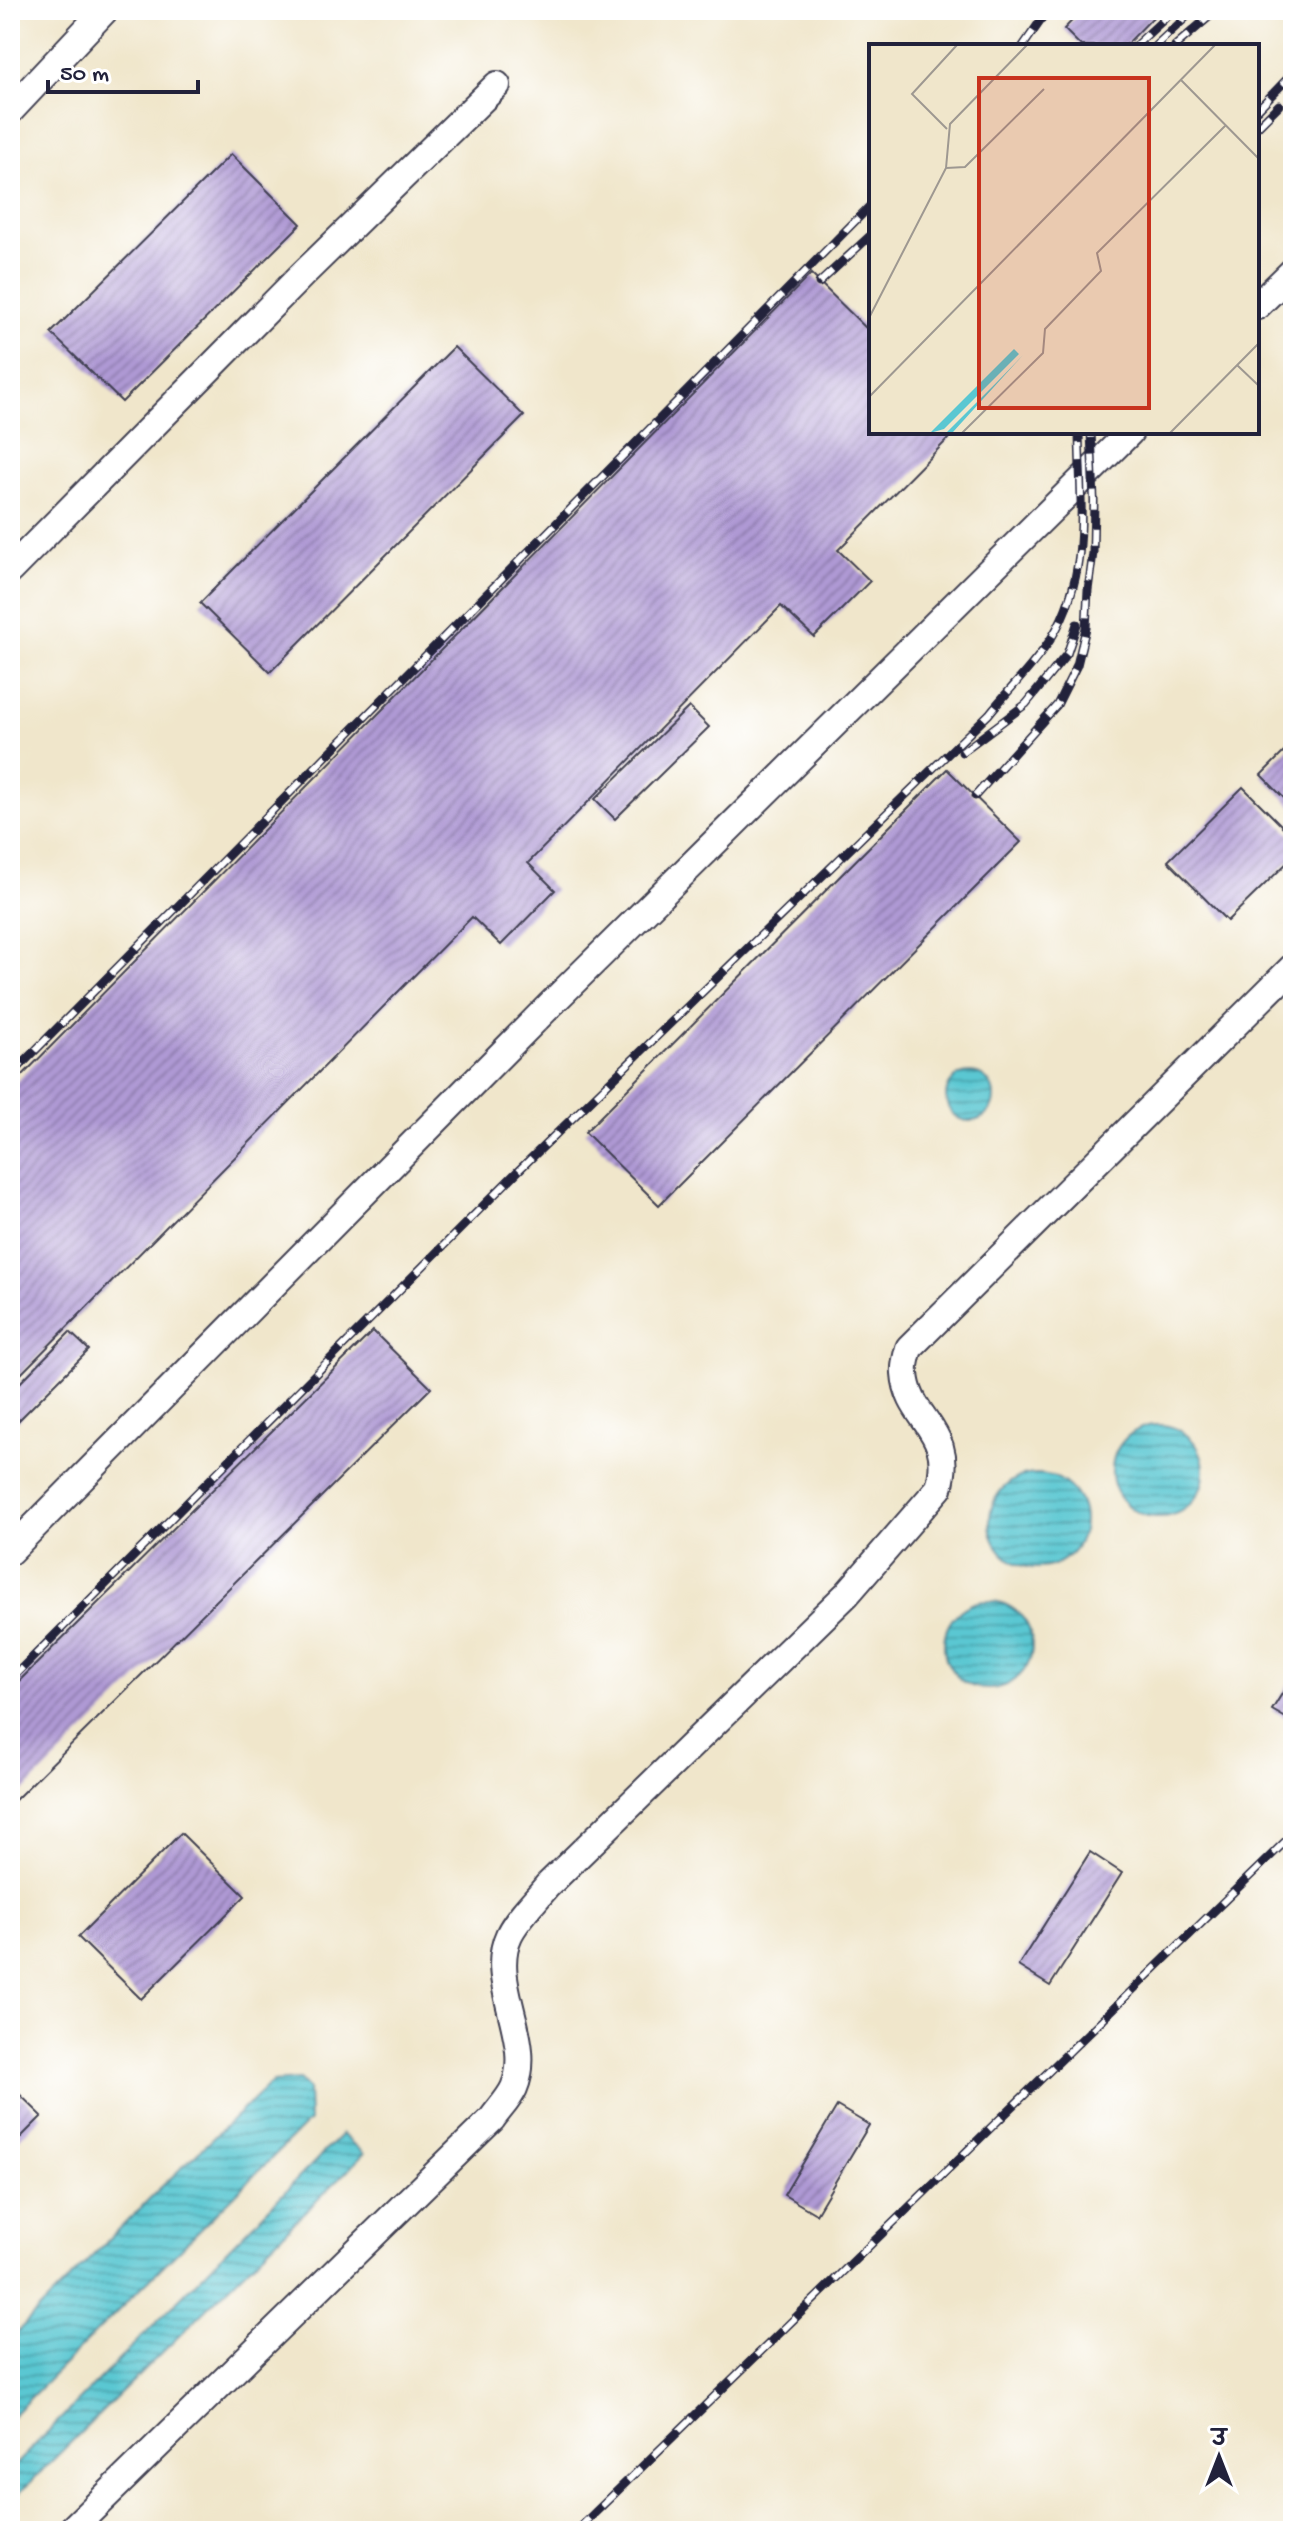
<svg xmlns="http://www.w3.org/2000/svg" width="1303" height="2541" font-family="'Gochi Hand','Playpen Sans Deva',sans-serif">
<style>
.water{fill:url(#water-rules);stroke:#3e7486;stroke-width:2}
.building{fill:url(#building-hatch)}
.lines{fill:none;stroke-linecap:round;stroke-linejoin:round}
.minor-casing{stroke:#413f51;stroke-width:30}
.minor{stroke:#fff;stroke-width:26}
.rail-casing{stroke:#22223b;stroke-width:9}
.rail{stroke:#fff;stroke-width:6;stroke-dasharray:18;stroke-linecap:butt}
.inset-road{fill:none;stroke:#9e9891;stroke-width:2}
.view{fill:#c8321e;fill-opacity:0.15;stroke:#c8321e;stroke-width:4}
.inset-edge{fill:none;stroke:#22223b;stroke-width:4}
</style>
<defs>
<pattern id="water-rules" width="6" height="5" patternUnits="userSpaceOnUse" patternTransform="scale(2)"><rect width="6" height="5" fill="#5ac7d2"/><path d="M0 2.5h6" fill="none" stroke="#4aa1ac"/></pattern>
<pattern id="building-hatch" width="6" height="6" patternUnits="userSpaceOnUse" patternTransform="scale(2)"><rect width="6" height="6" fill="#af99d4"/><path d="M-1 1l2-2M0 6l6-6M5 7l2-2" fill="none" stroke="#8e7cad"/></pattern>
</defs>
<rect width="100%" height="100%" fill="#fff"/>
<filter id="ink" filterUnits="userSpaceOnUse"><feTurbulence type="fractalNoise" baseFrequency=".0125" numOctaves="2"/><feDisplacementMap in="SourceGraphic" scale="16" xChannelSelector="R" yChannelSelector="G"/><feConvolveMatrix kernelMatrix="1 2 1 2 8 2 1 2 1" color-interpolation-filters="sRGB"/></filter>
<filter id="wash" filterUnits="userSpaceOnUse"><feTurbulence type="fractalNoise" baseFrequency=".006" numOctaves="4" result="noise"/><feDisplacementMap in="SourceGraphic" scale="32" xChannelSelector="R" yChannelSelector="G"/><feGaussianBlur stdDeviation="1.8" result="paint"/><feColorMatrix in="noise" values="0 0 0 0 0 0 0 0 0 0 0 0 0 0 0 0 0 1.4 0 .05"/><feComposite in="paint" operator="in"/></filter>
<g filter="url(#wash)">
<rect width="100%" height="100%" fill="#f0e6cb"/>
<g class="water">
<circle cx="970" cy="1097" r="24"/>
<circle cx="1158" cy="1471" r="46"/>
<circle cx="1037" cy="1521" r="47"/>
<circle cx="988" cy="1645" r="44"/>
<polygon points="299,2080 308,2088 309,2121 10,2418 10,2339 157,2191 272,2082"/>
<polygon points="342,2134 364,2154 10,2502 10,2470"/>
</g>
<g id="blocks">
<g class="building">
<polygon points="1082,10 1160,10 1125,46 1081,46 1064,29"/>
<polygon points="231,154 301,224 122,402 51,333"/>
<polygon points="811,274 871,333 871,432 955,432 838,550 870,581 814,637 781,606 528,863 555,890 501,945 472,917 10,1385 10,1088"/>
<polygon points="454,347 524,416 270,672 200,603"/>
<polygon points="689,707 709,727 615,819 595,799"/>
<polygon points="1293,743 1293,807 1261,775"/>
<polygon points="947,769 1021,842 659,1205 585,1132"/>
<polygon points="1243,787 1293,837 1293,857 1227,921 1168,861"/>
<polygon points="373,1331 431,1388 10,1805 10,1690"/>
<polygon points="70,1332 89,1350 10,1429 10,1393"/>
<polygon points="1293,1676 1293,1722 1272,1710"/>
<polygon points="181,1833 245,1896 141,1999 78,1937"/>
<polygon points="1090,1852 1122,1873 1050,1986 1018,1966"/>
<polygon points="10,2085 42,2116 10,2148"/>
<polygon points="837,2106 869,2125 816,2214 784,2195"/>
</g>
</g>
</g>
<g filter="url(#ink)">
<use href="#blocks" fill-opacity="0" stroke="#413f51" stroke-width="2"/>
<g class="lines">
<defs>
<g id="minor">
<polyline points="10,111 105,10"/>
<polyline points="1257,306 1293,271"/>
<polyline points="10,570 302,275 497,85"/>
<polyline points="10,1551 553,1002 1130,432"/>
<path d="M 70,2531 L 492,2119 C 499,2109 509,2099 514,2088 C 535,2040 487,1982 509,1935 C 517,1918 535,1901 547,1886 L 847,1594 L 939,1488 C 956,1429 908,1421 905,1373 C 904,1365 907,1355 909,1348 L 1293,967"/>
</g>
</defs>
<use href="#minor" class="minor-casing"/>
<use href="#minor" class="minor"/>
<defs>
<g id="rail">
<polyline points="1023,46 1048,10"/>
<polyline points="1135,46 1174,10"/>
<polyline points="1155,46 1194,10"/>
<polyline points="1175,46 1217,10"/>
<polyline points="1257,110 1293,73"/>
<polyline points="1257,127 1279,105"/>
<polyline points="819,283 871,235"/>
<polyline points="962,752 1026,704 1067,654 1077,624"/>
<polyline points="975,796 1057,705 1077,665 1086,628 1088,590 1093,553 1094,501 1091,432"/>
<polyline points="10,1076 871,205"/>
<path d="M 10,1680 L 519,1170 L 989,714 C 1009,689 1035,665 1052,637 C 1091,573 1080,503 1079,432"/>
<polyline points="576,2531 1293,1834"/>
</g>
</defs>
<use href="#rail" class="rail-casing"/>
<use href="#rail" class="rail"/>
</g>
</g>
<g transform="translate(869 44)">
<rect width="390" height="390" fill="#f0e6cb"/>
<path d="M 145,305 L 150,310 L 75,385 L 61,389 ZM 154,311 L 84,388 L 77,389 L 126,340 Z" fill="#5ac7d2"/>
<path class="inset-road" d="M 312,36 L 390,115M 78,85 L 43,50 L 88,1M 77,124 L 96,123 L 175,45M 0,274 L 77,124 L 81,80 L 158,1M 368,321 L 390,342M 0,353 L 346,1M 93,389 L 174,309 L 176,285 L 232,227 L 228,209 L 357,81M 301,389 L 390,299"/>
<path class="view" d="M 110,34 L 280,34 L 280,364 L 110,364 Z"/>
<rect width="390" height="390" class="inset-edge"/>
</g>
<rect width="1303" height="2541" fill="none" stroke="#fff" stroke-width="40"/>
<g transform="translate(1219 2457)" stroke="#ffffff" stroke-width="6" paint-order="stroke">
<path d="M0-6L14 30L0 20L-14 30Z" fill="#22223b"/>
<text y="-12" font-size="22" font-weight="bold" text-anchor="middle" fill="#22223b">उ</text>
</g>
<path d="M48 80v12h150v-12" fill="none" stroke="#22223b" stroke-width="4"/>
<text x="60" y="80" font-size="24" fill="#22223b" stroke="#ffffff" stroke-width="6" paint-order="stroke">50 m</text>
</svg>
